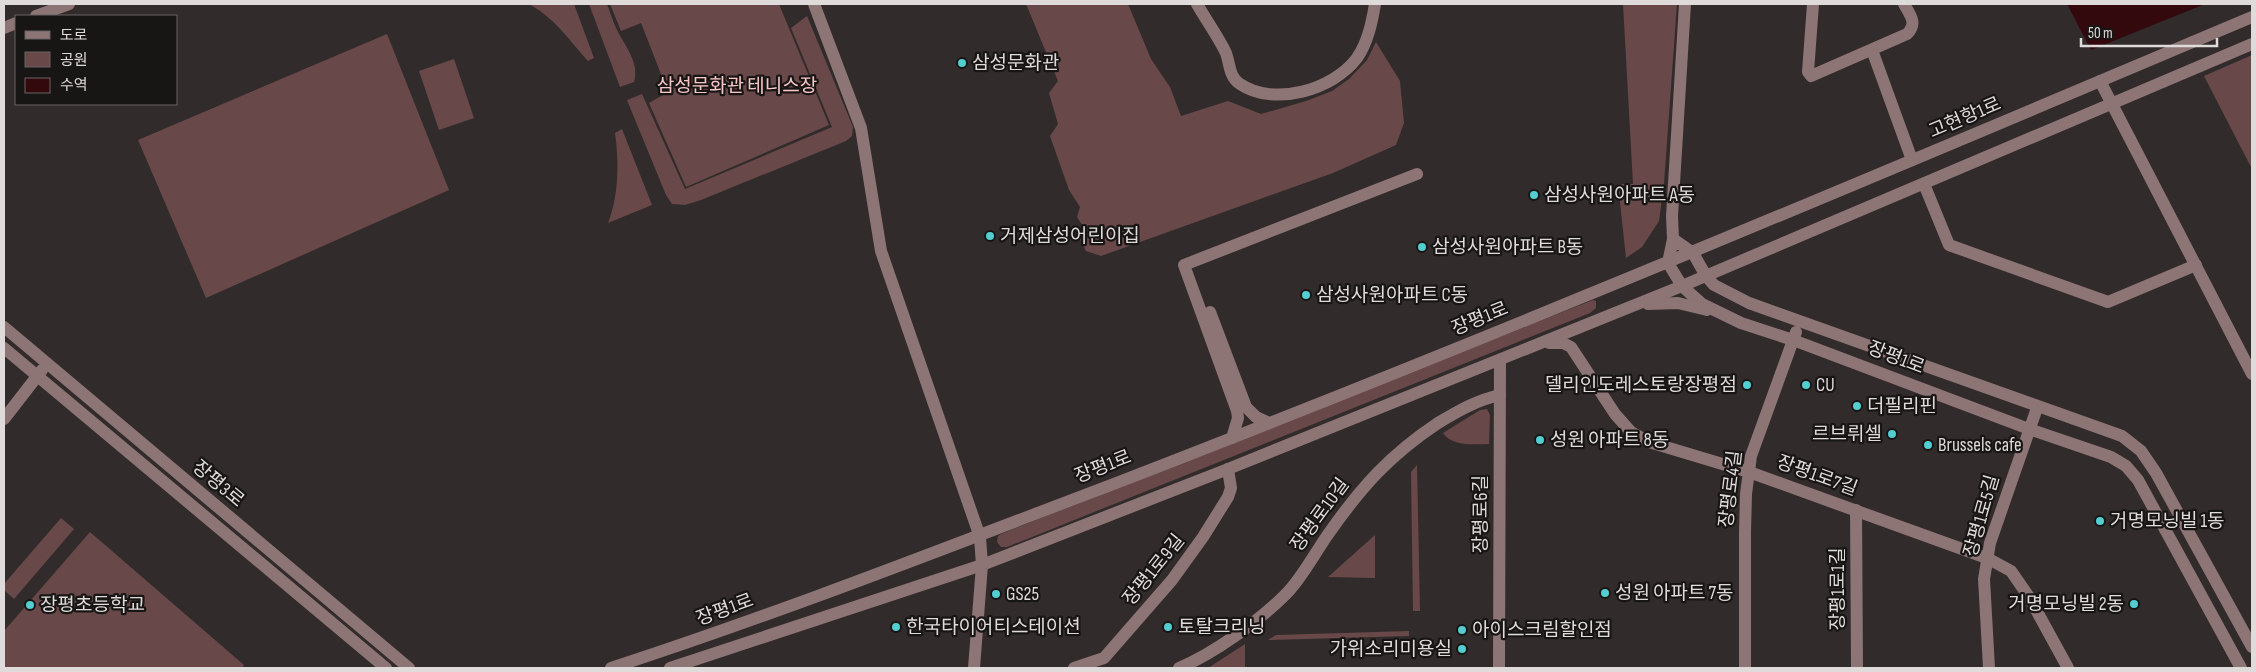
<svg xmlns="http://www.w3.org/2000/svg" width="2256" height="672" font-family="'Sofia Sans Condensed','Noto Sans KR',sans-serif">
<style>
.green{fill:#694849}
.water{fill:#34090e}
.lines{fill:none;stroke-linecap:round;stroke-linejoin:round}
.minor{stroke:#8d7475;stroke-width:12}
.poi-dot{fill:#52cdd0;stroke:#181515;stroke-width:2}
.labels{text-anchor:middle;dominant-baseline:central;stroke-width:4.5;stroke-linejoin:round;paint-order:stroke}
.poi-label{font-size:19px;fill:#dfdbdb;stroke:#181515;text-anchor:start}
.park-label{font-size:19px;fill:#f8c5c5;stroke:#181515}
.street-label{font-size:19px;fill:#dfdbdb;stroke:#181515}
</style>
<rect width="100%" height="100%" fill="#322b2b"/>
<g class="green">
<path d="M 529,4 L 574,4 L 594,58 L 588,61 C 567,38 557,20 529,4 Z"/>
<path d="M 589,4 L 607,4 C 610,12 613,22 617,30 C 625,46 640,63 634,82 L 620,87 Z"/>
<polygon points="610,4 779,4 829,125 686,187 649,103 668,92 641,23 621,31"/>
<polygon points="1026,4 1128,4 1151,59 1170,87 1181,116 1228,101 1261,114 1306,101 1332,91 1349,79 1367,60 1376,42 1400,81 1404,123 1396,145 1333,173 1101,256 1086,251 1080,239 1083,226 1077,217 1080,207 1069,190 1050,136 1058,124 1049,93 1058,81"/>
<polygon points="1623,4 1677,4 1664,183 1659,221 1642,247 1626,258 1618,184 1633,184"/>
<polygon points="807,16 853,127 852,136 846,141 701,200 685,205 672,204 666,195 627,100 642,94 685,189 832,127 791,28"/>
<polygon points="387,34 449,190 206,298 138,140"/>
<polygon points="2252,55 2252,169 2204,76"/>
<polygon points="454,59 474,118 439,130 419,71"/>
<path d="M 622,129 L 652,205 L 608,223 C 619,196 619,161 615,133 Z"/>
<polygon points="1593,300 1596,301 1596,308 1590,313 1007,547 1001,547 997,542 998,536 1001,534"/>
<path d="M 1487,409 L 1490,415 L 1489,444 C 1473,444 1453,447 1443,433 L 1480,410 Z"/>
<polygon points="1417,465 1420,611 1413,611 1411,472"/>
<polygon points="61,518 74,529 14,599 4,590 4,584"/>
<polygon points="90,532 244,665 242,668 4,668 4,631"/>
<polygon points="1375,535 1375,578 1328,577"/>
<polygon points="1409,631 1409,636 1268,640 1276,635"/>
<polygon points="1245,644 1245,668 1208,668"/>
</g>
<polygon class="water" points="2067,4 2205,4 2091,50"/>
<g class="lines">
<g class="minor">
<polyline points="814,4 861,128 881,251 980,537 982,565 974,668"/>
<path d="M 1197,4 C 1206,20 1218,36 1226,53 C 1230,64 1229,77 1240,84 C 1274,107 1333,90 1357,58 C 1368,42 1372,22 1375,4"/>
<path d="M 1813,4 L 1808,72 L 1811,76 L 1907,34 C 1918,23 1910,15 1904,4"/>
<polyline points="36,16 69,4"/>
<polyline points="4,28 16,23"/>
<polyline points="1872,50 1912,160"/>
<polyline points="2100,81 2252,374"/>
<polyline points="1924,184 1949,245 2108,302 2196,265"/>
<polyline points="1673,239 1672,216 1685,4"/>
<polyline points="1668,263 1673,239 1693,253 1706,276 1714,285 1749,303 2122,436 2141,451 2156,473 2252,647"/>
<polyline points="1668,263 1682,286 1702,304 1741,323 1793,340 2029,429 2111,457 2126,466 2138,480 2241,668"/>
<polyline points="1648,304 1678,303 1707,310"/>
<polyline points="1210,312 1246,407 1256,417 1269,423"/>
<polyline points="4,327 409,668"/>
<polyline points="1549,343 1563,343 1571,347 1615,414 1631,432 1649,442 1749,472 1987,558 2011,571 2029,597 2068,668"/>
<polyline points="4,348 386,668"/>
<polyline points="4,419 42,370"/>
<polyline points="1232,438 1238,418 1237,411 1184,265 1417,174"/>
<polyline points="1856,510 1857,668"/>
<path d="M 611,668 C 780,613 945,548 1111,485 C 1495,337 1873,177 2252,17"/>
<polyline points="670,668 982,565 1228,469 1682,286 2252,44"/>
<polyline points="1074,668 1104,658 1172,580 1203,537 1228,497 1231,488 1228,469"/>
<path d="M 1179,668 C 1213,654 1259,621 1285,595 C 1301,580 1316,551 1329,533 C 1362,486 1390,455 1438,423 C 1458,411 1477,400 1500,395"/>
<polyline points="1499,668 1500,360"/>
<polyline points="1745,668 1745,532 1746,494 1751,456 1796,332"/>
<polyline points="1989,668 1984,579 1990,543 2037,408"/>
</g>
</g>
<g class="poi-dot">
<circle cx="962" cy="63" r="5"/>
<circle cx="1534" cy="195" r="5"/>
<circle cx="990" cy="236" r="5"/>
<circle cx="1422" cy="247" r="5"/>
<circle cx="1306" cy="295" r="5"/>
<circle cx="1747" cy="385" r="5"/>
<circle cx="1806" cy="385" r="5"/>
<circle cx="1857" cy="406" r="5"/>
<circle cx="1892" cy="434" r="5"/>
<circle cx="1540" cy="440" r="5"/>
<circle cx="1928" cy="445" r="5"/>
<circle cx="2100" cy="521" r="5"/>
<circle cx="1605" cy="593" r="5"/>
<circle cx="996" cy="594" r="5"/>
<circle cx="2134" cy="604" r="5"/>
<circle cx="30" cy="605" r="5"/>
<circle cx="896" cy="627" r="5"/>
<circle cx="1168" cy="627" r="5"/>
<circle cx="1462" cy="630" r="5"/>
<circle cx="1462" cy="649" r="5"/>
</g>
<g class="labels">
<g class="poi-label">
<text x="972" y="63">삼성문화관</text>
<text x="1544" y="195">삼성사원아파트 A동</text>
<text x="1000" y="236">거제삼성어린이집</text>
<text x="1432" y="247">삼성사원아파트 B동</text>
<text x="1316" y="295">삼성사원아파트 C동</text>
<text x="1737" y="385" text-anchor="end">델리인도레스토랑장평점</text>
<text x="1816" y="385">CU</text>
<text x="1867" y="406">더필리핀</text>
<text x="1882" y="434" text-anchor="end">르브뤼셀</text>
<text x="1550" y="440">성원 아파트 8동</text>
<text x="1938" y="445">Brussels cafe</text>
<text x="2110" y="521">거명모닝빌 1동</text>
<text x="1615" y="593">성원 아파트 7동</text>
<text x="1006" y="594">GS25</text>
<text x="2124" y="604" text-anchor="end">거명모닝빌 2동</text>
<text x="40" y="605">장평초등학교</text>
<text x="906" y="627">한국타이어티스테이션</text>
<text x="1178" y="627">토탈크리닝</text>
<text x="1472" y="630">아이스크림할인점</text>
<text x="1452" y="649" text-anchor="end">가위소리미용실</text>
</g>
<g class="park-label">
<text x="737" y="86">삼성문화관 테니스장</text>
</g>
<g class="street-label">
<text transform="translate(1965 118) rotate(-23)">고현항1로</text>
<text transform="translate(1480 319) rotate(-22)">장평1로</text>
<text transform="translate(1896 358) rotate(21)">장평1로</text>
<text transform="translate(1103 467) rotate(-21)">장평1로</text>
<text transform="translate(1817 476) rotate(20)">장평1로7길</text>
<text transform="translate(218 484) rotate(40)">장평3로</text>
<text transform="translate(1731 489) rotate(-83)">장평로4길</text>
<text transform="translate(1481 514) rotate(-90)">장평로6길</text>
<text transform="translate(1320 515) rotate(-54)">장평로10길</text>
<text transform="translate(1982 516) rotate(-74)">장평1로5길</text>
<text transform="translate(1154 570) rotate(-51)">장평1로9길</text>
<text transform="translate(1838 589) rotate(-90)">장평1로1길</text>
<text transform="translate(725 610) rotate(-20)">장평1로</text>
</g>
</g>
<rect width="2256" height="672" fill="none" stroke="#dfdbdb" stroke-width="10"/>
<rect x="15" y="15" width="162" height="90" fill="#181515" stroke="#686464"/>
<rect x="25" y="31" width="25" height="8" fill="#8d7475" stroke="#686464"/>
<text x="60" y="40" font-size="15" fill="#dfdbdb">도로</text>
<rect x="25" y="52" width="25" height="15" fill="#694849" stroke="#686464"/>
<text x="60" y="65" font-size="15" fill="#dfdbdb">공원</text>
<rect x="25" y="78" width="25" height="15" fill="#34090e" stroke="#686464"/>
<text x="60" y="90" font-size="15" fill="#dfdbdb">수역</text>
<path d="M2081 38v8h136v-8" fill="none" stroke="#dfdbdb" stroke-width="2.5"/>
<text x="2088" y="38" font-size="15" fill="#dfdbdb" stroke="#181515" stroke-width="4" paint-order="stroke">50 m</text>
</svg>
